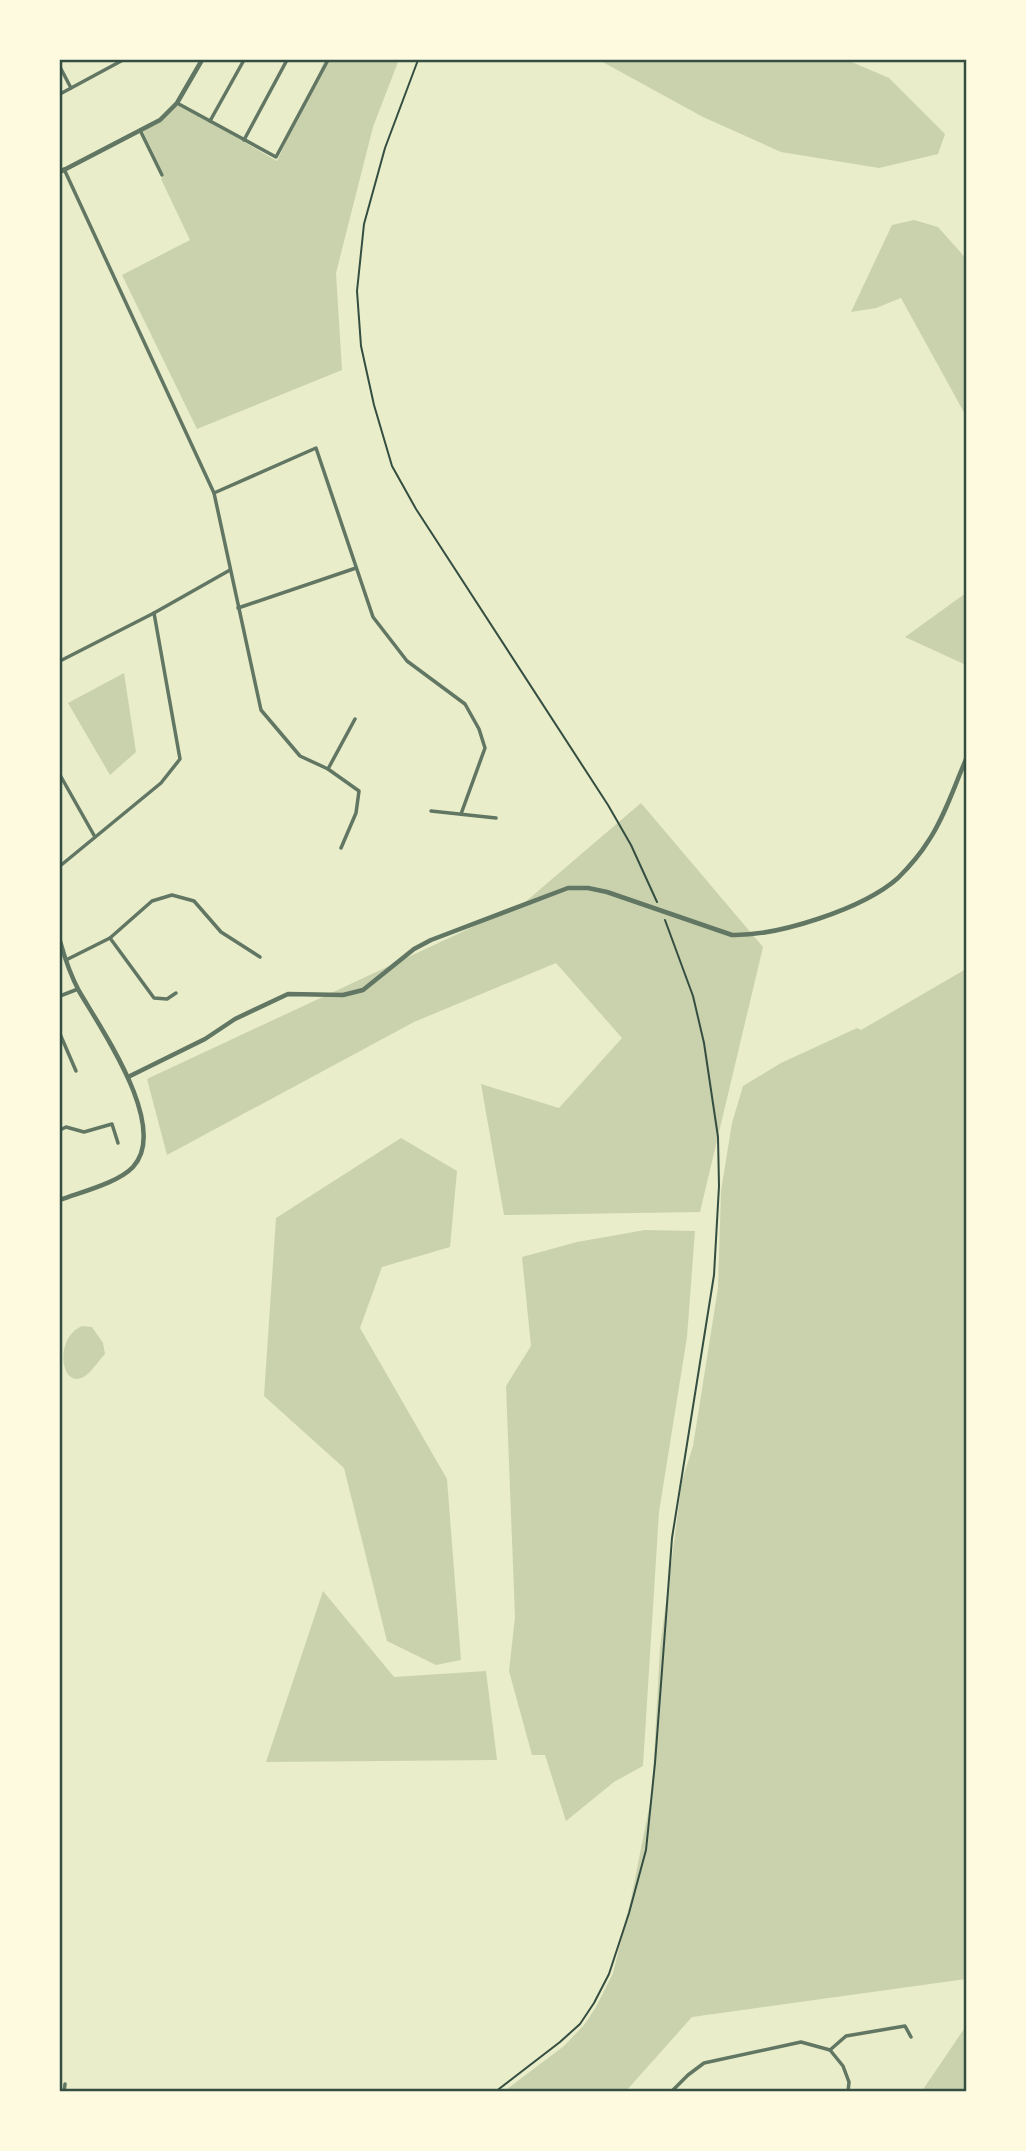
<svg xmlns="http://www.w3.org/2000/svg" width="1026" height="2151" font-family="Commissioner,sans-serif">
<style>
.green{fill:#cad2ad}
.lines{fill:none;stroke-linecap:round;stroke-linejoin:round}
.path{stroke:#344e41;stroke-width:2}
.minor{stroke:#617663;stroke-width:3.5}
.tertiary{stroke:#617663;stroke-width:4.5}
.neatline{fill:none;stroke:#344e41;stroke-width:2.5}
</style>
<rect width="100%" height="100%" fill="#e9edc9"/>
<g class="green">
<polygon points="325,60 393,60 398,62 373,127 336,273 342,370 197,429 122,275 190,240 161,179 164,175 143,131 161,121 177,103 277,161"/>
<polygon points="599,60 847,60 889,78 945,134 938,154 879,168 781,152 703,117"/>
<polygon points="914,220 938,227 962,254 966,261 966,416 901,298 876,308 851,312 892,225"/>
<polygon points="966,593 966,665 905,637"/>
<polygon points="124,673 136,752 110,775 68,703"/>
<polygon points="641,803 763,947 700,1212 504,1215 481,1084 559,1108 622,1038 556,963 414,1022 167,1155 147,1079 524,903"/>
<polygon points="966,969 966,1979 692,2017 626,2091 503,2092 564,2046 584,2025 596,2007 613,1973 631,1899 652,1793 660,1648 682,1481 693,1446 718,1288 721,1191 732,1123 743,1086 781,1063 857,1028 861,1030"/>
<polygon points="401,1138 457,1171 450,1247 382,1267 360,1328 447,1479 461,1660 436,1665 387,1641 344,1468 264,1396 276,1218"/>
<polygon points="645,1230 695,1231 687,1337 659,1512 643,1766 614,1782 566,1821 545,1755 532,1755 509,1671 515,1617 506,1386 531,1346 522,1257 577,1242"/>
<path d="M 82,1326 L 92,1327 L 103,1343 L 105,1354 C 98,1361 90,1375 81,1378 C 61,1386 54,1338 82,1326 Z"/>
<polygon points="323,1591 394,1677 486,1671 497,1760 266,1762"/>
<polygon points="966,2026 966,2091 922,2091"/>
</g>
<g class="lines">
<g class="path">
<polyline points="418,60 385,148 364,224 357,291 361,346 374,405 392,466 416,509 608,805 631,845 657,902"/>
<polyline points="495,2092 560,2042 580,2024 594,2003 609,1974 629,1913 646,1850 655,1763 672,1538 714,1275 719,1186 718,1137 704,1043 693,996 665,920"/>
</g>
<g class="minor">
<polyline points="60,67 71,88"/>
<polyline points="60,94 123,60"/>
<polyline points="177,103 276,157 328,60"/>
<polyline points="210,121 244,60"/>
<polyline points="140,130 162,175"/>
<polyline points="244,140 287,60"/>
<polyline points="64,169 214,493 261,710 300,756 328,769 359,791 356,813 341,848"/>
<polyline points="214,493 316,448 373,617 407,661 465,704 479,729 485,748 461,814"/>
<polyline points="238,608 356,568"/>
<polyline points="60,661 154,613 230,570"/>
<polyline points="328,769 355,719"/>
<polyline points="60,775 95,837"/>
<polyline points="431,811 496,818"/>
<polyline points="60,866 161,783 180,759 154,613"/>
<polyline points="110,938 154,998 167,999 176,993"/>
<polyline points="66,960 110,938 152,901 172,895 194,901 221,932 260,957"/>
<polyline points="60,996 78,989"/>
<polyline points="60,1034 76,1071"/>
<polyline points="60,1130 66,1127 84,1132 112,1124 118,1143"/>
<polyline points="830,2050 846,2036 905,2026 911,2037"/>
<polyline points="64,2092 65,2084"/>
<polyline points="671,2092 688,2075 704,2063 801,2042 830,2050 843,2066 849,2082 848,2092"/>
</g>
<g class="tertiary">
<polyline points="60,172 160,120 177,103 202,60"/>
<path d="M 60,941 C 65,959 71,976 79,991 C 101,1029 170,1127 133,1167 C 118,1183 81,1192 60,1200"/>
<path d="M 128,1077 L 205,1039 L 235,1019 L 288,994 L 343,995 L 363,990 L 414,949 L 431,940 L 568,888 L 588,888 L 607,892 L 732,935 C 778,936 863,909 898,878 C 908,868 921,853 929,840 C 945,816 955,784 967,757"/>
</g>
</g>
<rect width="1026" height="2151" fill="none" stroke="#fefae0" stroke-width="122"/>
<rect x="61" y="61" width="904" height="2029" class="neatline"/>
</svg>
